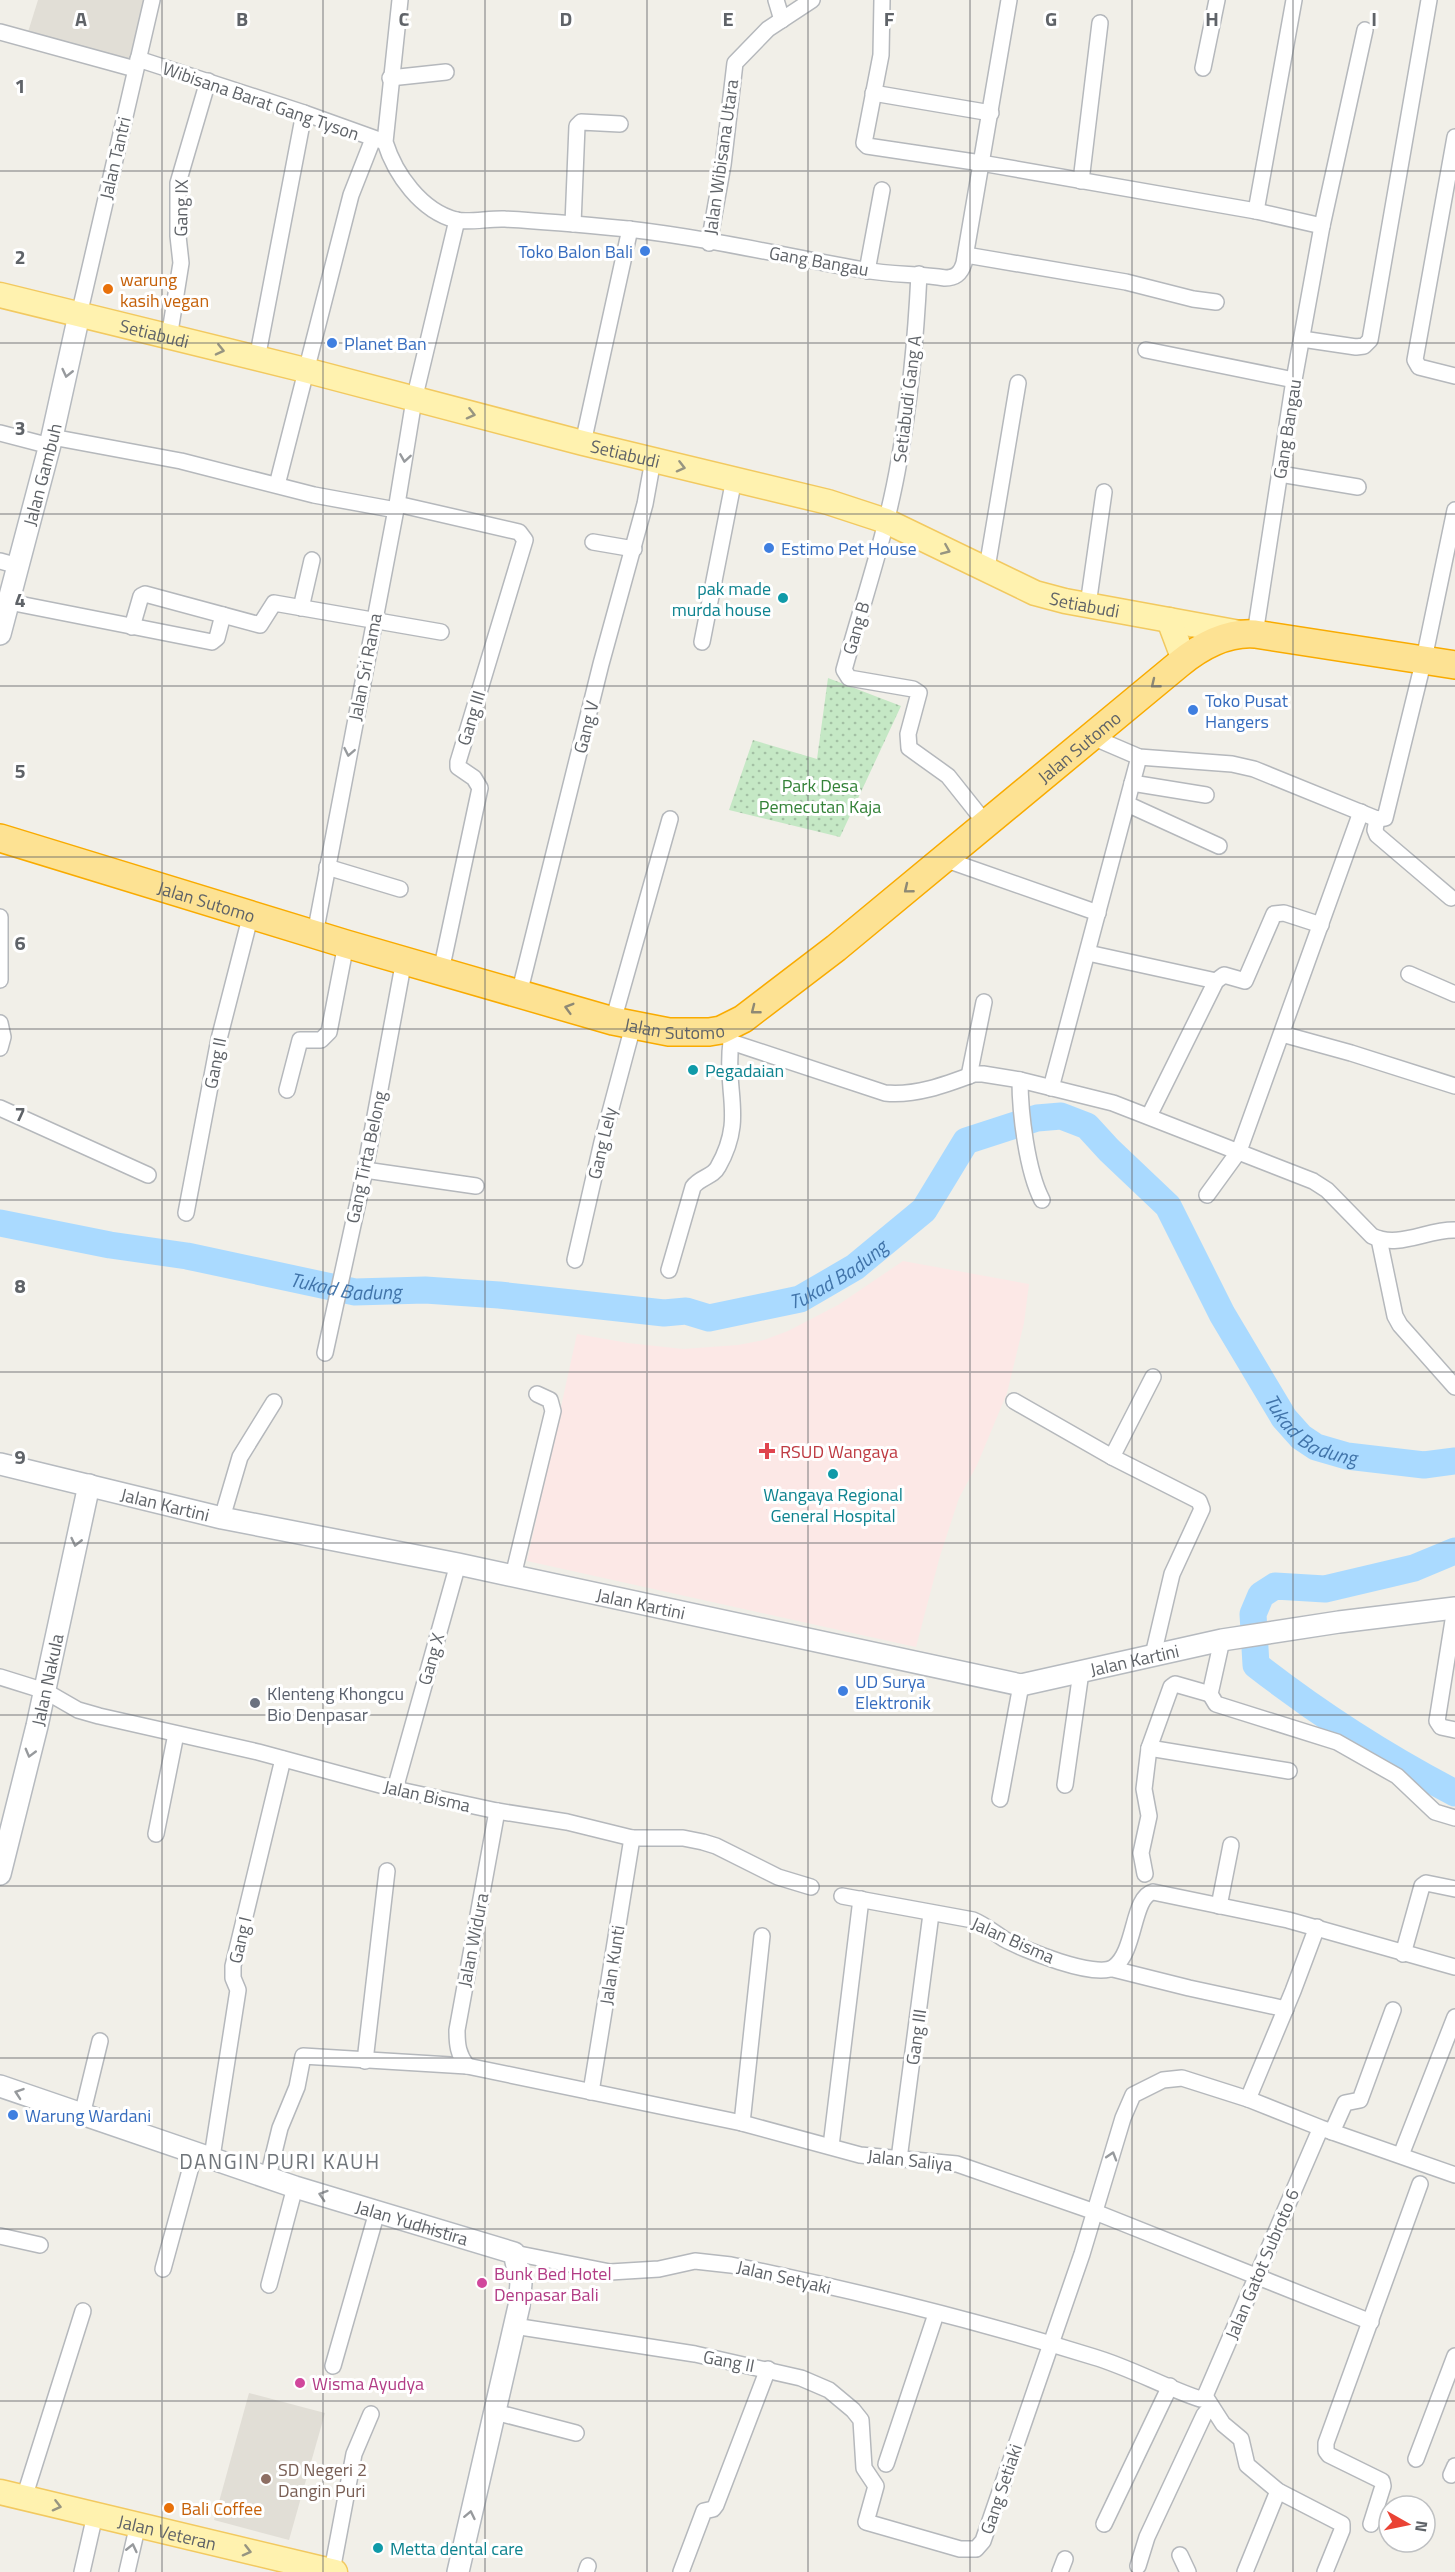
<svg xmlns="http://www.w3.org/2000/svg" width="1455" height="2572" font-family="'Titillium Web',sans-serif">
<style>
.education{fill:#e1ded6}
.medical{fill:#fce8e6}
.park{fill:url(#park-dots)}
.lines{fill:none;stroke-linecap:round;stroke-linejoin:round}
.river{stroke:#aadaff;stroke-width:27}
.street-casing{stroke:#b5b8bc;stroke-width:18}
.secondary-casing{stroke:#b6babf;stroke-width:24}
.primary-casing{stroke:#f2c960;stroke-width:27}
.highway-casing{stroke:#f9ab00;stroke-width:30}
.street{stroke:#fff;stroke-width:15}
.secondary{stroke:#fff;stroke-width:21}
.primary{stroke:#fff2af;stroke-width:24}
.highway{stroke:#fde293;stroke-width:27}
.oneway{stroke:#979581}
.oneway2{stroke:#979a9d}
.oneway3{stroke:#8e8975}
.grid{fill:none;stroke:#5f6368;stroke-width:1.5;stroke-opacity:0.55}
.shop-dot{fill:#3f7fe0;stroke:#fff;stroke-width:2}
.food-dot{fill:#e8710a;stroke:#fff;stroke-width:2}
.culture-dot{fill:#0f9aa8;stroke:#fff;stroke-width:2}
.health-dot{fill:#e0444e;stroke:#fff;stroke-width:2}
.worship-dot{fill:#6b7280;stroke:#fff;stroke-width:2}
.hotel-dot{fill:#d1479c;stroke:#fff;stroke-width:2}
.education-dot{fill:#8d6e63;stroke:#fff;stroke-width:2}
.labels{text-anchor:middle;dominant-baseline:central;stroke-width:6;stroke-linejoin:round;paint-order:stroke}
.street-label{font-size:18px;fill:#5f6368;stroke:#fff}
.shop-label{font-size:18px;fill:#366cbe;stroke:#fff;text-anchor:start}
.food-label{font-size:18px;fill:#c56008;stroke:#fff;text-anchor:start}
.culture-label{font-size:18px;fill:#0d838f;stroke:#fff;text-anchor:start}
.park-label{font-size:18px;fill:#348238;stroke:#fff}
.health-label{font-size:18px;fill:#be3a42;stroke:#fff;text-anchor:start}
.worship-label{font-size:18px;fill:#5b616d;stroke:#fff;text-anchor:start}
.hotel-label{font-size:18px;fill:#b23c85;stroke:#fff;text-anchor:start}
.education-label{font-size:18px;fill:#785e54;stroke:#fff;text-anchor:start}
.water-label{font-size:20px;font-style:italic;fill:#4174aa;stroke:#fff}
.quarter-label{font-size:21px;letter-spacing:1.5px;fill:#70757a;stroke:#fff}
.grid-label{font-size:20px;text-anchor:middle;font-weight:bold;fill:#5f6368;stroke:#fff;stroke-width:6;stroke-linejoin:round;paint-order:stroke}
</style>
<defs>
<pattern id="park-dots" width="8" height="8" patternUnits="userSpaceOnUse" patternTransform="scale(1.5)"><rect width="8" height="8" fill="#c5e8c5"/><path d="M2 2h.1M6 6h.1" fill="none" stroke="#a3c0a4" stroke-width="1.8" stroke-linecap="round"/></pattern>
</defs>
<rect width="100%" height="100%" fill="#f1efe8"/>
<g class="education">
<polygon points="38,0 145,0 129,61 28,32"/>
<polygon points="249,2393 325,2413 289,2540 214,2520"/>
</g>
<polygon class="medical" points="903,1261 1029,1284 1024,1323 1007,1393 977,1465 959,1498 940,1556 916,1647 527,1561 577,1334 628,1343 683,1349 738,1345 764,1340 788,1331 838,1305"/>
<polygon class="park" points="828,678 901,706 840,837 729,810 753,740 817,759"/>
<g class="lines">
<g class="river">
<path id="s1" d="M 0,1223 L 110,1245 L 187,1256 L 355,1292 L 425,1290 L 499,1295 L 664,1313 L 686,1311 L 709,1318 L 800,1299 L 855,1267 L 924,1210 L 966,1141 L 1037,1118 L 1061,1116 L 1087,1126 L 1109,1150 L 1168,1206 L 1222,1314 L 1284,1418 L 1301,1437 L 1316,1447 L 1347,1456 L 1424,1465 L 1455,1461"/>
<path d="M 1455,1551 L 1414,1568 L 1325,1589 L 1275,1586 L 1261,1595 L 1253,1614 L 1256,1665 C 1319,1714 1384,1756 1455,1793"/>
</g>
<defs>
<g id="street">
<path d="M 400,0 L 385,142 C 395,174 421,211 456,220 C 468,223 491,218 505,219 C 546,221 587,225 628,229 C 707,238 785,256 864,270 C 891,275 919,274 945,278 C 956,278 961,273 964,263 L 1009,0"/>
<polyline points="776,0 782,20"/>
<polyline points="882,0 881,55 864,143 867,146 981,163 1256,211 1322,226"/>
<polyline points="0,32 135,69"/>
<polyline points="138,59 304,113 382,141"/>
<polyline points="1203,68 1217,0"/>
<polyline points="390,78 446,72"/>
<polyline points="873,93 991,113"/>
<polyline points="1455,137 1415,360 1419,367 1455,376"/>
<polyline points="1081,181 1100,23"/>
<polyline points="1256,211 1294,0"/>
<polyline points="573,224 577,126 581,122 620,124"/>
<polyline points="709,243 723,165 735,63 768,29 812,0"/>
<polyline points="966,255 1126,282 1193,299 1216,302"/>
<polyline points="867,271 882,190"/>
<path d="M 919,274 C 916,337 910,400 899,461 C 887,532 863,601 844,670 L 849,678 L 913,689 L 919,693 L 908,734 L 909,748 L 948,776 L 987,825"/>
<polyline points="79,315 152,0"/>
<polyline points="169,338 181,263 178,236 178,183 208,81"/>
<polyline points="1302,339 1356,347 1364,346 1370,340 1429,0"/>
<polyline points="1146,350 1294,380"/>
<polyline points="257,359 304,113"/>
<polyline points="0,433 50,446"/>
<polyline points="52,437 181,461 314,495 396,510"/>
<polyline points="583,443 630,229"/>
<polyline points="1280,474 1358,487"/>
<polyline points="277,485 351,195 373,139"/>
<polyline points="397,504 519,532 525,540 458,762 458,767 474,778 480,788 441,971"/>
<polyline points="593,542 634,549"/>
<polyline points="0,561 18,566"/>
<polyline points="987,568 1018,383"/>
<polyline points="9,602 212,642 217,638 223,615"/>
<polyline points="1088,605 1104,492"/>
<polyline points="301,608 312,560"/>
<polyline points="132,627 141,596 145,594 260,625 274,603 441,632"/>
<polyline points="1255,634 1294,380 1322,226 1365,30"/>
<polyline points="702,642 734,479"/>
<polyline points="1090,736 1139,757 1232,764 1254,769 1377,819 1385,818 1424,659 1455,510"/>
<polyline points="1132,783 1206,795"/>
<polyline points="1127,804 1219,846"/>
<polyline points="1377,819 1375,830 1377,835 1451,898"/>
<polyline points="944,859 1098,913"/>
<polyline points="327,867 400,889"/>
<polyline points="0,917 0,980"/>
<polyline points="315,934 397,504 414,400 457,220"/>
<polyline points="1088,953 1216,981"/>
<polyline points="1409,974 1455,994"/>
<polyline points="519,994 601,664 645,504 653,460"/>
<polyline points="613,1021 670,819"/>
<polyline points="0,1023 3,1037 0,1048"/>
<path d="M 730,1026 L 731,1042 L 885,1093 C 915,1096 945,1085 974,1074 L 983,1074 L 1020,1080 L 1113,1103 L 1313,1181 L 1327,1190 L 1372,1236 C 1398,1249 1428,1229 1455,1230"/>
<polyline points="1282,1034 1351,1053 1455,1086"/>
<polyline points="969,1076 984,1002"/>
<path d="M 1020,1080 C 1020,1113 1027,1171 1042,1200"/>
<polyline points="1051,1088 1139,757"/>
<polyline points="287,1090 300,1040 321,1040 329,1032 346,944"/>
<polyline points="0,1108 148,1175"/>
<polyline points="1149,1116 1216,981 1224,975 1245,981 1274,914 1284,913 1321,925"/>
<polyline points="365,1170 476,1186"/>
<polyline points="1207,1195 1239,1151 1361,812"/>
<polyline points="186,1213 219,1039 251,914"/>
<polyline points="1379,1239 1395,1316 1400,1325 1455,1387"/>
<polyline points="575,1260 602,1142 633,1026"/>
<path d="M 669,1270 L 693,1187 C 700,1177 713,1177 718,1167 C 746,1118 724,1092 731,1042"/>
<polyline points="325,1353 365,1170 404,960"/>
<polyline points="1153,1377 1112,1457 1199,1501 1202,1509 1172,1574 1153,1655"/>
<polyline points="1014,1401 1112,1457"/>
<polyline points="222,1518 240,1457 274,1402"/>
<polyline points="513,1576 553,1411 550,1400 537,1394"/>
<polyline points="1455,1608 1437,1721 1441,1727 1455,1730"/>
<polyline points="1222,1640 1210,1694 1216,1704 1337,1742 1397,1776 1435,1812 1455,1818"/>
<polyline points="0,1677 45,1691 78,1710 99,1716 258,1752 395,1789 497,1811 567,1822 632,1838 683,1838 703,1842 716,1846 778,1877 811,1887"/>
<polyline points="1149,1748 1289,1771"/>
<polyline points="1065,1785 1081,1672"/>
<polyline points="395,1789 458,1564"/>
<polyline points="1000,1799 1021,1685"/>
<polyline points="156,1834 176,1734"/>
<polyline points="1145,1874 1141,1853 1149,1816 1144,1789 1149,1748 1171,1687 1175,1684 1210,1694"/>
<path d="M 842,1896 L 973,1920 C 985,1925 993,1932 1004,1939 C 1022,1949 1097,1980 1114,1967 C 1136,1951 1132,1897 1153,1892 L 1288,1920 L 1455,1967"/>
<polyline points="1219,1906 1231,1845"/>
<polyline points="1403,1954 1422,1886 1426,1883 1455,1889"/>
<polyline points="1113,1969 1189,1988 1286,2009"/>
<polyline points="365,2061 387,1871"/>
<path d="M 467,2066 C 458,2054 457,2045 457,2030 L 497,1811"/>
<polyline points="591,2092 632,1838"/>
<polyline points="1248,2099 1293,1991 1317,1927"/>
<polyline points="82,2115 100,2041"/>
<polyline points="742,2123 762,1936"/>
<polyline points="1332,2132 1345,2103 1360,2100 1393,2010"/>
<polyline points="831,2146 861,1899"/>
<polyline points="1401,2155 1455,2017"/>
<polyline points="212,2157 238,1990 233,1978 233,1966 283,1759"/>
<polyline points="899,2159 931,1914"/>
<polyline points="268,2177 280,2128 297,2087 303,2056 467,2066 742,2123 860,2155 957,2164 1095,2212 1371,2322"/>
<polyline points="0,2236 40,2245"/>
<path d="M 514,2253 L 610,2272 L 659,2269 L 695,2261 L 731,2265 C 853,2290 975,2320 1094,2357 C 1131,2368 1164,2387 1200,2399 L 1205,2396"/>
<polyline points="163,2269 195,2152"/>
<polyline points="269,2285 295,2187"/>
<polyline points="514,2326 695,2354 801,2378 829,2390 853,2410 861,2420 864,2468 876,2486 866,2522 960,2549 976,2549 983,2541 1082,2254 1123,2118 1133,2095 1163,2080 1182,2078 1248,2099 1321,2128 1455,2175"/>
<polyline points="333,2366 377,2212"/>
<polyline points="1205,2396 1319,2132"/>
<polyline points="1205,2396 1223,2424 1241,2439 1247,2465 1278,2491 1342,2524 1342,2530 1325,2572"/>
<polyline points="495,2412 576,2433"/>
<polyline points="1416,2459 1455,2356"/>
<polyline points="886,2464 936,2314"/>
<polyline points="1451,2475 1455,2466"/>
<polyline points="24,2498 83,2311"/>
<polyline points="1104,2524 1170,2386"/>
<polyline points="1371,2524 1383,2486 1382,2481 1329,2455 1326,2451 1326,2443 1420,2184"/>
<polyline points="1180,2555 1188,2572"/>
<polyline points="1138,2566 1147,2537 1204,2415 1210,2408"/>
<polyline points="332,2571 354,2454 371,2414"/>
<polyline points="82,2572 95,2515"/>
<polyline points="127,2572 138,2524"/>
<polyline points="586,2572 588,2566"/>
<polyline points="681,2572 704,2511 713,2509 716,2505 768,2369"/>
<polyline points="1060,2572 1065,2559"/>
<polyline points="1245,2572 1278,2491"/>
</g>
<g id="secondary">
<path id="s2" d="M 0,634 L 52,437 L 79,315"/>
<path id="s3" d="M 0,1464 L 222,1518 L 458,1564 L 1021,1685 L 1222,1640 L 1339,1622 L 1455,1608"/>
<path id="s4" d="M 0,1874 L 37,1726 L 89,1485"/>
<path id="s5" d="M 0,2086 L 295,2187 L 514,2253 L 521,2283 L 519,2306 L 458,2572"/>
</g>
<g id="primary">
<path id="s6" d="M 0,295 L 305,370 L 583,443 L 828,502 L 886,521 L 1035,593 L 1065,601 L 1240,633"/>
<polyline points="1169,620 1184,660"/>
<path id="s7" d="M 0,2492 L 335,2572"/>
</g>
<g id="highway">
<path id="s8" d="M 0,838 L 346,944 L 613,1021 L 669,1032 L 709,1032 L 721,1030 L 743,1019 L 836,948 L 1179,664 C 1201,646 1226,632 1255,634 L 1455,665"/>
</g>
</defs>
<use href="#street" class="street-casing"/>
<use href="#secondary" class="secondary-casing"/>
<use href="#primary" class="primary-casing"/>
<use href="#highway" class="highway-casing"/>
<use href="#street" class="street"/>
<use href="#secondary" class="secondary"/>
<use href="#primary" class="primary"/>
<use href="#highway" class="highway"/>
</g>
<defs><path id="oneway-chevron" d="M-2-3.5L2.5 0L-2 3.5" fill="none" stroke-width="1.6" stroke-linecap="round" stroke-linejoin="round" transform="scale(1.5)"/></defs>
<g class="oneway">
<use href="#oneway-chevron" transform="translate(220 350) rotate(13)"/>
<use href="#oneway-chevron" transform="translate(471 414) rotate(14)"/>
<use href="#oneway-chevron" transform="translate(681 467) rotate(14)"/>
<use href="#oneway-chevron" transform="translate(946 550) rotate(23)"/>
<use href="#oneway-chevron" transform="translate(57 2506) rotate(14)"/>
<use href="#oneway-chevron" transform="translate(247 2551) rotate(14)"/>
</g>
<g class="oneway2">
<use href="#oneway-chevron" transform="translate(67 373) rotate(103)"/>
<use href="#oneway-chevron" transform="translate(405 458) rotate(99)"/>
<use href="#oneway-chevron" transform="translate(349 752) rotate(101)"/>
<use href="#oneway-chevron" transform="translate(76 1542) rotate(103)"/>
<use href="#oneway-chevron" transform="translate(30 1753) rotate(105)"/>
<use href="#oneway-chevron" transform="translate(19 2093) rotate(-161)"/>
<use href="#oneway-chevron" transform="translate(1112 2156) rotate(-73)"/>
<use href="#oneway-chevron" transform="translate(323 2195) rotate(-162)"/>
<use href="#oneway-chevron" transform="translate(470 2515) rotate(-78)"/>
<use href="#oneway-chevron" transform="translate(132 2548) rotate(-77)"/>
</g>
<g class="oneway3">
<use href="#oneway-chevron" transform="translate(1155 684) rotate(141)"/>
<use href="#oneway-chevron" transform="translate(908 889) rotate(141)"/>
<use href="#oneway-chevron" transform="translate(569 1008) rotate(-164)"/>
<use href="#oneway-chevron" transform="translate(755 1010) rotate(142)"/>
</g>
<path class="grid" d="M 162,0 L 162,2572M 323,0 L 323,2572M 485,0 L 485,2572M 647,0 L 647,2572M 808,0 L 808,2572M 970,0 L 970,2572M 1132,0 L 1132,2572M 1293,0 L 1293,2572M 0,171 L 1455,171M 0,343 L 1455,343M 0,514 L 1455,514M 0,686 L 1455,686M 0,857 L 1455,857M 0,1029 L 1455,1029M 0,1200 L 1455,1200M 0,1372 L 1455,1372M 0,1543 L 1455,1543M 0,1715 L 1455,1715M 0,1886 L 1455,1886M 0,2058 L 1455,2058M 0,2229 L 1455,2229M 0,2401 L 1455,2401"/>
<g class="shop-dot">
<circle cx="645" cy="251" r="6"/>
<circle cx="332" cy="343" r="6"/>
<circle cx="769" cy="548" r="6"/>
<circle cx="1193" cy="710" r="6"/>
<circle cx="843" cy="1691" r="6"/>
<circle cx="13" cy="2115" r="6"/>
</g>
<g class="food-dot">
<circle cx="108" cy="289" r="6"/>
<circle cx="169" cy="2508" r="6"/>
</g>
<g class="culture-dot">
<circle cx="783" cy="598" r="6"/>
<circle cx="693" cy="1070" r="6"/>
<circle cx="833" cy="1474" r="6"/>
<circle cx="378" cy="2548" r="6"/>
</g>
<path class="health-dot" d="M764 1442h6v6h6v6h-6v6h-6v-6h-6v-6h6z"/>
<circle class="worship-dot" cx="255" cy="1703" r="6"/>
<g class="hotel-dot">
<circle cx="482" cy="2283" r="6"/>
<circle cx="300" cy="2383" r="6"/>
</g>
<circle class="education-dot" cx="266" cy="2479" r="6"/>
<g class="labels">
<g class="street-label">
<text transform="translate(261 101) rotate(19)">Wibisana Barat Gang Tyson</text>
<text transform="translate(721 157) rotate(-82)">Jalan Wibisana Utara</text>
<text transform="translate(115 158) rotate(-77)">Jalan Tantri</text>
<text transform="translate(181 208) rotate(-89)">Gang IX</text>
<text transform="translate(819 261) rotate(10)">Gang Bangau</text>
<text stroke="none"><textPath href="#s6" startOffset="159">Setiabudi</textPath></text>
<text transform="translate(907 399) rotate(-83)">Setiabudi Gang A</text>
<text transform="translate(1287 429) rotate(-81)">Gang Bangau</text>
<text stroke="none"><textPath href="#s6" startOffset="645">Setiabudi</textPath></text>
<text stroke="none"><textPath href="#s2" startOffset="165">Jalan Gambuh</textPath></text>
<text stroke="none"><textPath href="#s6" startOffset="1131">Setiabudi</textPath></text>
<text transform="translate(856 628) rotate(-74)">Gang B</text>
<text transform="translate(365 667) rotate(-79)">Jalan Sri Rama</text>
<text transform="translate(471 718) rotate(-73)">Gang III</text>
<text transform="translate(586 727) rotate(-76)">Gang V</text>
<text stroke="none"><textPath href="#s8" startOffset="1206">Jalan Sutomo</textPath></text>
<text stroke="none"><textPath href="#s8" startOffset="216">Jalan Sutomo</textPath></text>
<text stroke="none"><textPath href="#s8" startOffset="702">Jalan Sutomo</textPath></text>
<text transform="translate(215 1063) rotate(-79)">Gang II</text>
<text transform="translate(602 1143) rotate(-77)">Gang Lely</text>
<text transform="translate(366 1157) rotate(-78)">Gang Tirta Belong</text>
<text stroke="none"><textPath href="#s3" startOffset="170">Jalan Kartini</textPath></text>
<text stroke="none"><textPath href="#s3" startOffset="656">Jalan Kartini</textPath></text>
<text transform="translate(431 1659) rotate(-74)">Gang X</text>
<text stroke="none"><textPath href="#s3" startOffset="1161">Jalan Kartini</textPath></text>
<text stroke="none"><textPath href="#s4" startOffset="200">Jalan Nakula</textPath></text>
<text transform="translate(427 1796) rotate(13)">Jalan Bisma</text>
<text transform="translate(240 1940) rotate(-77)">Gang I</text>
<text transform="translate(473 1940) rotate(-79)">Jalan Widura</text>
<text transform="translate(1013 1940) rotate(24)">Jalan Bisma</text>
<text transform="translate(612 1965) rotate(-81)">Jalan Kunti</text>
<text transform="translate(916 2037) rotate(-82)">Gang III</text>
<text transform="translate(910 2160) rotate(6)">Jalan Saliya</text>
<text stroke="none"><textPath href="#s5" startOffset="434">Jalan Yudhistira</textPath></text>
<text transform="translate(1262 2264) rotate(-67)">Jalan Gatot Subroto 6</text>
<text transform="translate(784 2277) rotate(13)">Jalan Setyaki</text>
<text transform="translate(729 2361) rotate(11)">Gang II</text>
<text transform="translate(1001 2489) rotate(-71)">Gang Setiaki</text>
<text stroke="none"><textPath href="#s7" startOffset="172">Jalan Veteran</textPath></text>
</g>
<g class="shop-label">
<text x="633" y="251" text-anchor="end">Toko Balon Bali</text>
<text x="344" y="343">Planet Ban</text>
<text x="781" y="548">Estimo Pet House</text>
<text x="1205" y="700">Toko Pusat<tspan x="1205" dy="21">Hangers</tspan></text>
<text x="855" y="1681">UD Surya<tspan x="855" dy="21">Elektronik</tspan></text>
<text x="25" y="2115">Warung Wardani</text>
</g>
<g class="food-label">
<text x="120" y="279">warung<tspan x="120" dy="21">kasih vegan</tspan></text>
<text x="181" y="2508">Bali Coffee</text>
</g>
<g class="culture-label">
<text x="771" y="588" text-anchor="end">pak made<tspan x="771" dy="21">murda house</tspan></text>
<text x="705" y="1070">Pegadaian</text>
<text x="833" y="1494" text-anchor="middle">Wangaya Regional<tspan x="833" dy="21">General Hospital</tspan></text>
<text x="390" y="2548">Metta dental care</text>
</g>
<g class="park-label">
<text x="820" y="785">Park Desa<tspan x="820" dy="21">Pemecutan Kaja</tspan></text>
</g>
<g class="health-label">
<text x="780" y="1451">RSUD Wangaya</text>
</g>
<g class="worship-label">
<text x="267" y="1693">Klenteng Khongcu<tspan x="267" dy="21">Bio Denpasar</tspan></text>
</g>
<g class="hotel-label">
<text x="494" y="2273">Bunk Bed Hotel<tspan x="494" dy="21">Denpasar Bali</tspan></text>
<text x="312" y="2383">Wisma Ayudya</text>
</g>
<g class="education-label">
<text x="278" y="2469">SD Negeri 2<tspan x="278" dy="21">Dangin Puri</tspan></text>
</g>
<g class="water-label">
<text stroke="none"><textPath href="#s1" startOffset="856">Tukad Badung</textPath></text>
<text stroke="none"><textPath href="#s1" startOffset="352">Tukad Badung</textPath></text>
<text stroke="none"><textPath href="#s1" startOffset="1557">Tukad Badung</textPath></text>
</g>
<g class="quarter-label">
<text x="280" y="2161">DANGIN PURI KAUH</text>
</g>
</g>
<g class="grid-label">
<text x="81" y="26">A</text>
<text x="242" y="26">B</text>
<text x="404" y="26">C</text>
<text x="566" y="26">D</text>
<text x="728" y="26">E</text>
<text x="889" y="26">F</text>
<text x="1051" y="26">G</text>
<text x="1212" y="26">H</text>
<text x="1374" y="26">I</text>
<text x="20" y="93">1</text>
<text x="20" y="264">2</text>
<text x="20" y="435">3</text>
<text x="20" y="607">4</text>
<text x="20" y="778">5</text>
<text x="20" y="950">6</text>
<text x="20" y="1121">7</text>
<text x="20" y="1293">8</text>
<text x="20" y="1464">9</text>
</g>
<g transform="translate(1407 2524) rotate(99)"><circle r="28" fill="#ffffff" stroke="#bfc1c3" stroke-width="1.5"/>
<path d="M0-4.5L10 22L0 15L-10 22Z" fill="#ea4335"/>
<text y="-9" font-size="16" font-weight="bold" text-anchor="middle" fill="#5f6368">N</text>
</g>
</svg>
